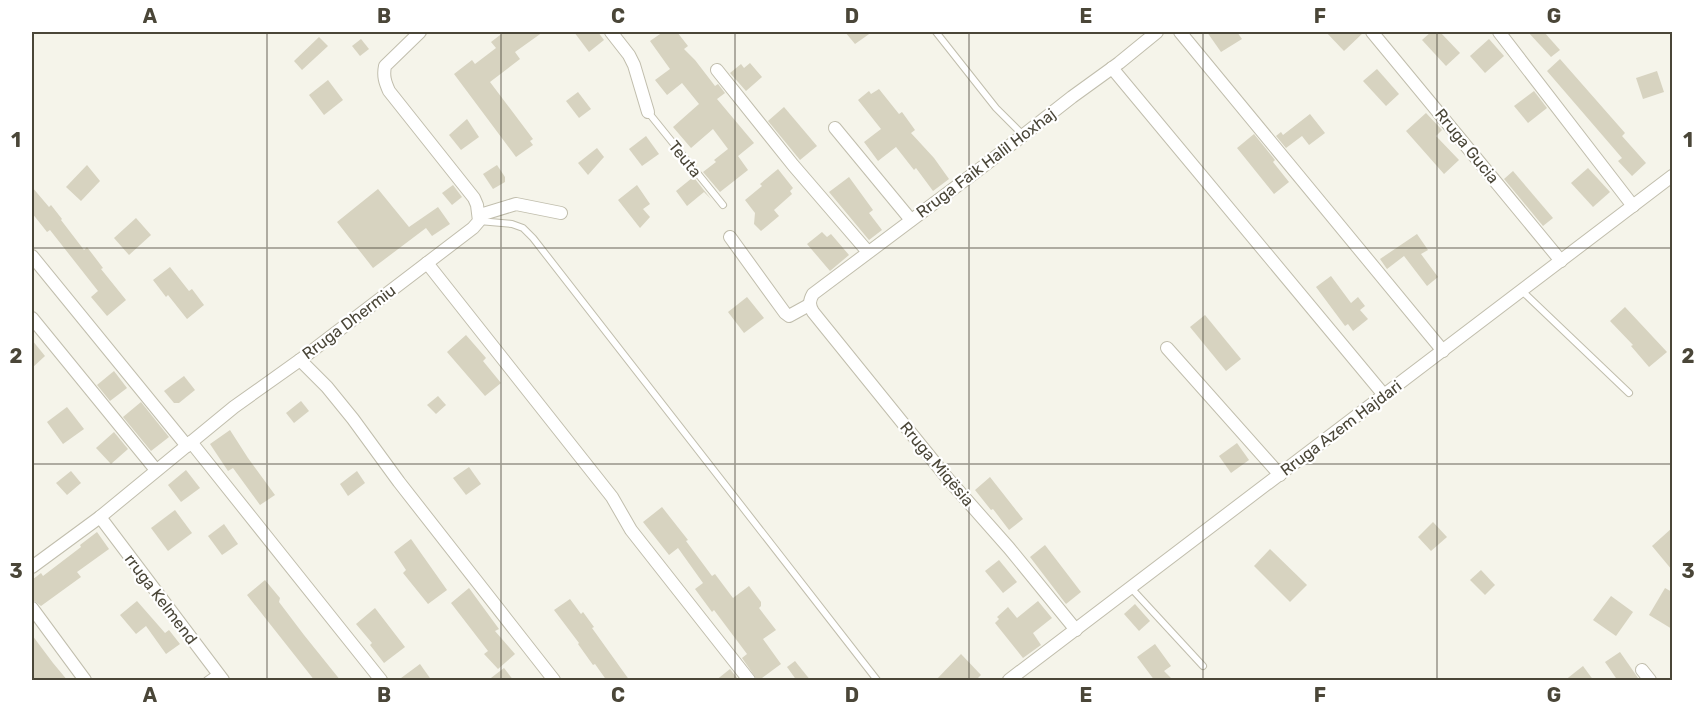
<svg xmlns="http://www.w3.org/2000/svg" width="1704" height="712" font-family="Rubik,sans-serif">
<style>
.building{fill:#d7d3c0}
.lines{fill:none;stroke-linecap:round;stroke-linejoin:round}
.service-casing{stroke:#c1bead;stroke-width:8}
.minor-casing{stroke:#c1bead;stroke-width:14}
.service{stroke:#fff;stroke-width:6}
.minor{stroke:#fff;stroke-width:12}
.grid{fill:none;stroke:#4a4638;stroke-width:1.5;stroke-opacity:0.55}
.labels{text-anchor:middle;dominant-baseline:central;stroke-width:4.5;stroke-linejoin:round;paint-order:stroke}
.street-label{font-size:16px;fill:#4a4638;stroke:#fff}
.neatline{fill:none;stroke:#4a4638;stroke-width:2}
.grid-label{font-size:20px;text-anchor:middle;font-weight:bold;fill:#4a4638}
</style>
<rect width="100%" height="100%" fill="#f5f4ea"/>
<g class="building">
<polygon points="504,32 543,32 515,52 520,59 490,82 533,139 530,141 533,145 516,157 454,74 472,60 475,64 496,48 491,42"/>
<polygon points="574,32 598,32 604,40 589,52"/>
<polygon points="663,32 677,32 688,46 684,49 695,60 715,86 718,84 725,93 717,99 754,143 738,156 748,170 720,192 703,172 716,162 714,160 728,149 713,129 691,148 673,127 699,104 682,83 667,95 655,80 670,69 650,41"/>
<polygon points="845,32 872,32 855,44"/>
<polygon points="1207,32 1237,32 1242,39 1221,52"/>
<polygon points="1326,32 1364,32 1344,51"/>
<polygon points="1431,32 1440,32 1460,53 1446,66 1422,40"/>
<polygon points="1528,32 1544,32 1560,50 1551,57"/>
<polygon points="319,37 328,46 302,70 294,61"/>
<polygon points="361,39 369,49 360,56 352,46"/>
<polygon points="1489,39 1504,56 1485,73 1470,56"/>
<polygon points="1560,59 1625,133 1622,136 1646,163 1632,176 1618,161 1622,158 1547,71"/>
<polygon points="750,63 762,77 746,91 730,73 741,64 744,68"/>
<polygon points="1377,69 1399,94 1386,106 1363,81"/>
<polygon points="1657,71 1664,92 1643,99 1636,78"/>
<polygon points="328,80 343,100 324,115 309,95"/>
<polygon points="879,89 899,114 902,112 915,130 911,133 934,158 949,179 933,191 916,168 914,170 896,147 878,161 864,142 881,129 858,100 869,91 871,94"/>
<polygon points="1534,91 1547,108 1528,123 1514,106"/>
<polygon points="578,92 591,109 579,118 566,101"/>
<polygon points="784,107 817,146 800,160 768,121"/>
<polygon points="1426,113 1442,130 1436,136 1459,160 1444,174 1406,131"/>
<polygon points="1310,114 1325,133 1309,145 1302,136 1286,148 1276,136 1281,132 1283,135"/>
<polygon points="467,119 479,137 461,150 449,135"/>
<polygon points="1254,134 1275,160 1273,162 1289,182 1274,194 1237,148"/>
<polygon points="646,136 659,154 642,166 629,149"/>
<polygon points="597,148 604,157 588,175 578,163"/>
<polygon points="87,165 100,181 81,201 66,187"/>
<polygon points="497,165 505,177 505,182 493,189 483,174"/>
<polygon points="1588,168 1610,192 1593,207 1571,183"/>
<polygon points="778,169 793,188 790,191 792,194 774,210 779,216 761,231 754,224 755,213 745,200 762,186 760,184"/>
<polygon points="1513,171 1553,218 1543,226 1504,179"/>
<polygon points="849,177 873,210 869,213 882,230 869,240 829,192"/>
<polygon points="692,178 694,180 695,179 711,199 704,192 687,206 676,191"/>
<polygon points="453,185 462,197 452,205 442,193"/>
<polygon points="637,185 650,204 643,209 650,217 640,228 618,200"/>
<polygon points="32,187 49,207 51,205 62,219 61,220 84,250 87,247 103,268 101,269 126,300 107,316 91,297 98,291 50,230 47,232 32,213"/>
<polygon points="378,189 409,227 438,207 450,224 432,236 426,228 373,268 337,222"/>
<polygon points="136,218 151,235 129,255 114,238"/>
<polygon points="822,232 827,237 831,234 849,255 830,271 807,244"/>
<polygon points="1417,234 1428,250 1421,254 1438,277 1427,286 1404,256 1387,269 1380,259"/>
<polygon points="170,267 189,291 192,289 204,305 187,319 168,295 166,297 153,280"/>
<polygon points="1331,276 1351,303 1358,297 1365,306 1360,310 1368,319 1353,331 1348,324 1345,326 1316,287"/>
<polygon points="747,297 764,318 744,333 728,312"/>
<polygon points="1625,307 1667,352 1649,367 1631,346 1633,345 1610,321"/>
<polygon points="1205,315 1241,359 1226,371 1190,327"/>
<polygon points="466,335 486,358 483,361 501,383 485,396 447,352"/>
<polygon points="32,340 45,356 32,368"/>
<polygon points="114,371 127,388 110,401 97,385"/>
<polygon points="184,376 195,390 179,403 174,403 164,391"/>
<polygon points="438,396 446,405 436,414 427,405"/>
<polygon points="301,401 309,411 294,423 286,413"/>
<polygon points="141,402 169,437 151,451 123,417"/>
<polygon points="67,407 84,429 63,444 47,422"/>
<polygon points="230,430 248,458 275,495 260,505 233,468 228,471 210,444"/>
<polygon points="114,432 128,449 111,464 96,448"/>
<polygon points="1237,443 1249,460 1231,473 1219,456"/>
<polygon points="469,467 481,484 466,495 453,478"/>
<polygon points="186,470 200,488 181,502 168,485"/>
<polygon points="71,471 81,483 67,495 56,483"/>
<polygon points="357,471 365,483 348,496 340,484"/>
<polygon points="990,477 1023,519 1009,530 993,509 991,510 975,490"/>
<polygon points="662,507 688,540 686,541 712,576 715,574 733,598 749,586 761,602 761,606 759,608 776,630 763,639 781,664 758,681 742,658 747,654 714,610 712,612 695,589 703,583 678,548 669,555 643,522"/>
<polygon points="175,510 192,533 168,551 151,528"/>
<polygon points="1433,522 1447,537 1431,551 1418,537"/>
<polygon points="224,524 238,544 222,555 208,536"/>
<polygon points="1672,528 1672,570 1652,546"/>
<polygon points="97,532 109,549 77,572 81,577 41,606 33,600 32,598 32,580 41,573 43,576 81,547 80,545"/>
<polygon points="411,539 447,590 428,604 403,573 406,570 394,552"/>
<polygon points="1045,545 1081,592 1066,604 1030,557"/>
<polygon points="1270,549 1307,585 1290,602 1254,566"/>
<polygon points="999,560 1017,582 1003,593 985,571"/>
<polygon points="1481,570 1495,585 1485,595 1470,580"/>
<polygon points="265,580 280,598 279,602 304,635 341,681 315,681 247,595"/>
<polygon points="469,588 499,629 495,631 515,654 498,669 484,654 488,651 451,603"/>
<polygon points="1665,588 1672,592 1672,629 1649,615"/>
<polygon points="1611,596 1633,612 1616,636 1593,620"/>
<polygon points="570,599 581,614 583,612 594,627 592,628 630,681 607,681 595,664 593,665 578,644 579,643 554,610"/>
<polygon points="137,601 165,633 169,630 180,644 166,654 146,626 136,634 120,615"/>
<polygon points="1038,601 1052,618 1033,633 1041,645 1023,658 995,623 999,619 997,617 1008,607 1017,618"/>
<polygon points="1135,604 1150,621 1139,631 1124,614"/>
<polygon points="375,608 405,647 384,663 370,645 372,643 356,624"/>
<polygon points="32,635 53,663 68,681 32,681"/>
<polygon points="1155,644 1171,666 1164,671 1174,681 1155,681 1137,657"/>
<polygon points="1620,652 1636,675 1640,681 1618,681 1605,662"/>
<polygon points="961,654 981,675 975,681 935,681"/>
<polygon points="795,661 811,681 797,681 787,667"/>
<polygon points="420,664 432,681 397,681"/>
<polygon points="1583,666 1594,681 1564,681"/>
<polygon points="504,668 514,681 487,681"/>
<polygon points="730,669 738,679 715,681"/>
</g>
<g class="lines">
<defs>
<g id="service">
<polyline points="936,32 996,108 1023,135"/>
<polyline points="648,112 723,205"/>
<polyline points="479,221 512,224 523,228 533,238 877,680"/>
<polyline points="1522,291 1629,393"/>
<polyline points="1131,588 1203,666"/>
<polyline points="207,680 217,673"/>
</g>
<g id="minor">
<polyline points="611,32 629,55 634,65 648,112"/>
<polyline points="1180,32 1443,351"/>
<polyline points="1372,32 1561,261"/>
<polyline points="1499,32 1633,206"/>
<polyline points="1112,68 1384,395"/>
<polyline points="717,70 793,165 868,252"/>
<polyline points="835,128 911,220"/>
<polyline points="480,215 516,204 561,213"/>
<polyline points="730,237 785,313 789,316 809,305"/>
<polyline points="32,256 187,446"/>
<polyline points="427,263 612,497 631,530 749,680"/>
<polyline points="32,318 156,470"/>
<polyline points="1167,348 1280,475"/>
<polyline points="300,360 327,387 353,419 399,482 554,680"/>
<polyline points="191,442 381,680"/>
<polyline points="100,517 223,680"/>
<path d="M 32,567 L 100,517 L 234,407 L 300,360 L 473,228 L 479,221 L 477,205 L 474,198 L 389,91 C 385,82 383,76 385,66 L 420,32"/>
<polyline points="32,608 85,680"/>
<path d="M 1076,630 L 1009,548 L 948,479 L 813,312 C 809,305 809,301 813,294 L 985,165 L 1072,97 L 1119,63 L 1157,32"/>
<polyline points="1642,670 1650,680"/>
<polyline points="1009,680 1672,176"/>
</g>
</defs>
<use href="#service" class="service-casing"/>
<use href="#minor" class="minor-casing"/>
<use href="#service" class="service"/>
<use href="#minor" class="minor"/>
</g>
<path class="grid" d="M 267,32 L 267,680M 501,32 L 501,680M 735,32 L 735,680M 969,32 L 969,680M 1203,32 L 1203,680M 1437,32 L 1437,680M 32,248 L 1672,248M 32,464 L 1672,464"/>
<g class="labels">
<g class="street-label">
<text transform="translate(1467 146) rotate(51)">Rruga Gucia</text>
<text transform="translate(685 159) rotate(51)">Teuta</text>
<text transform="translate(986 163) rotate(-37)">Rruga Faik Halil Hoxhaj</text>
<text transform="translate(349 322) rotate(-37)">Rruga Dhermiu</text>
<text transform="translate(1341 428) rotate(-37)">Rruga Azem Hajdari</text>
<text transform="translate(937 464) rotate(50)">Rruga Miqësia</text>
<text transform="translate(161 599) rotate(53)">rruga Kelmend</text>
</g>
</g>
<rect width="1704" height="712" fill="none" stroke="#ffffff" stroke-width="66"/>
<rect x="33" y="33" width="1638" height="646" class="neatline"/>
<g class="grid-label">
<text x="150" y="23">A</text>
<text x="384" y="23">B</text>
<text x="618" y="23">C</text>
<text x="852" y="23">D</text>
<text x="1086" y="23">E</text>
<text x="1320" y="23">F</text>
<text x="1554" y="23">G</text>
<text x="16" y="147">1</text>
<text x="1688" y="147">1</text>
<text x="16" y="363">2</text>
<text x="1688" y="363">2</text>
<text x="16" y="578">3</text>
<text x="1688" y="578">3</text>
<text x="150" y="702">A</text>
<text x="384" y="702">B</text>
<text x="618" y="702">C</text>
<text x="852" y="702">D</text>
<text x="1086" y="702">E</text>
<text x="1320" y="702">F</text>
<text x="1554" y="702">G</text>
</g>
</svg>
